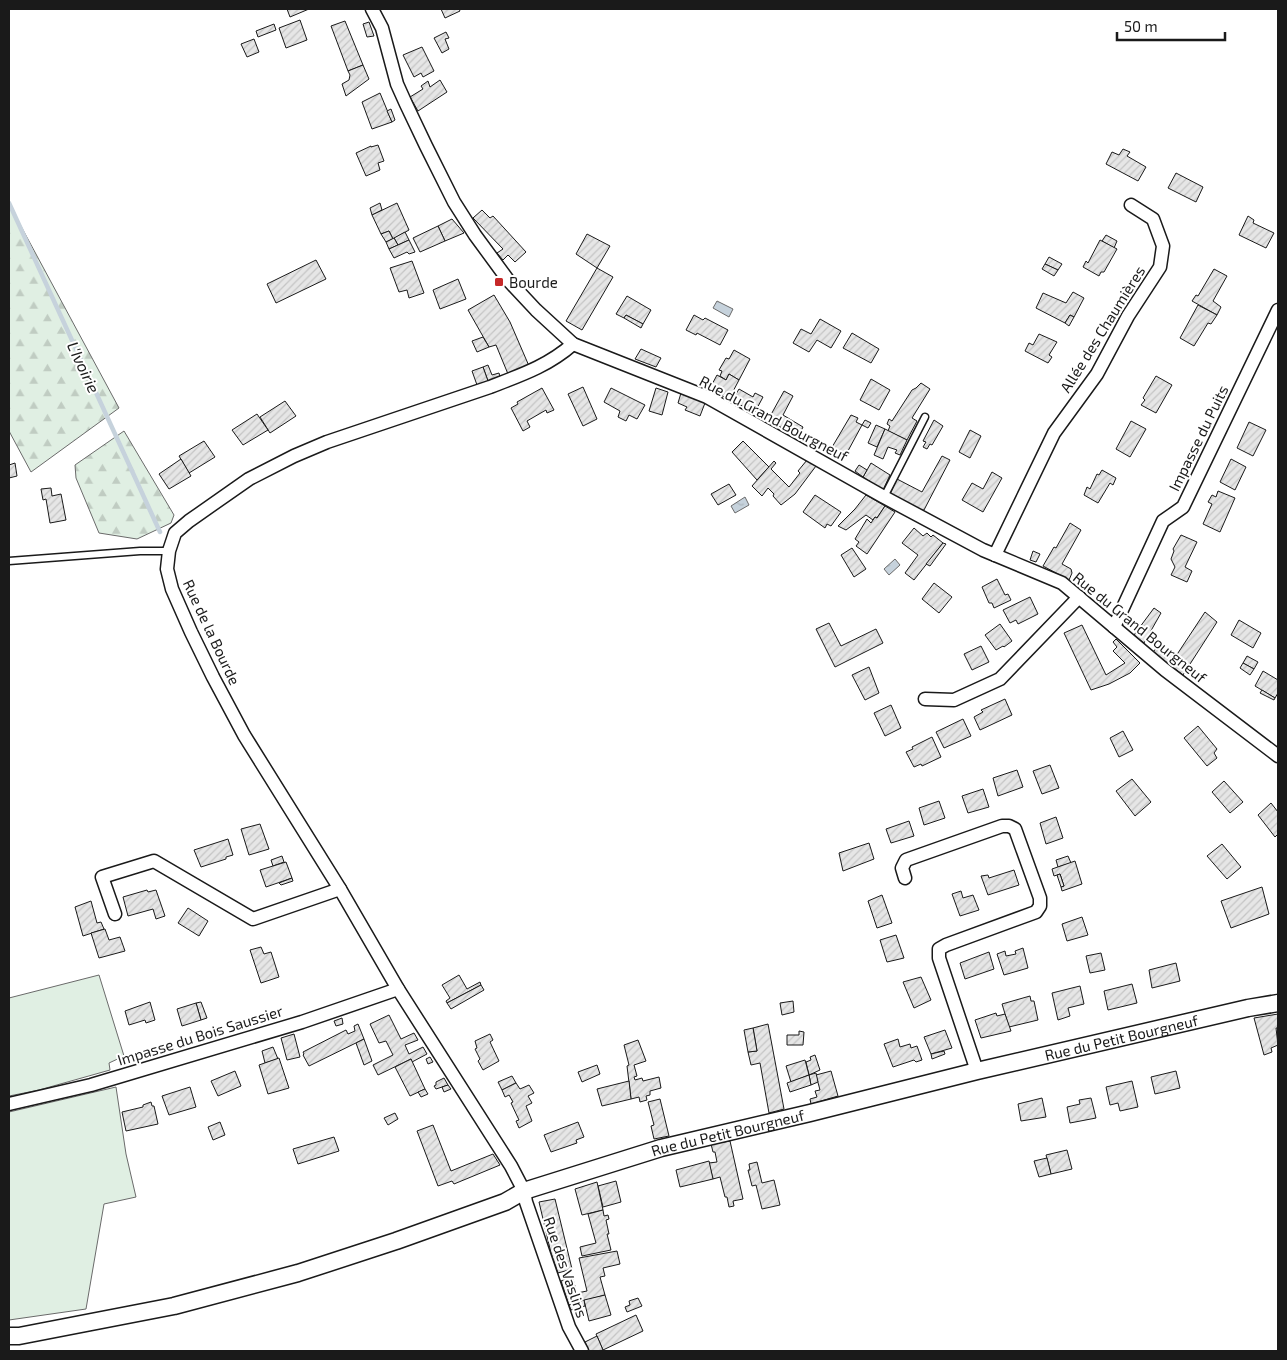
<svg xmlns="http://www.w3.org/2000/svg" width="1287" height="1360" font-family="'Exo 2',sans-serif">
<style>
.grass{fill:#e0efe3;stroke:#6a6a6a}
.forest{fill:url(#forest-firs);stroke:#6a6a6a}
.water{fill:url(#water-ripples);stroke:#6a6a6a}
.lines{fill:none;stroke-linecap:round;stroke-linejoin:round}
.stream{stroke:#c6d2dc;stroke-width:4.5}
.building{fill:url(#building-hatch);stroke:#1a1a1a}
.service-casing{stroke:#1a1a1a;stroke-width:9}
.minor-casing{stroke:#1a1a1a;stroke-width:15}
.tertiary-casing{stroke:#1a1a1a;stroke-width:19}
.service{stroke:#fff;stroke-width:6}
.minor{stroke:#fff;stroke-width:12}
.tertiary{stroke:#fff;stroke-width:16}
.poi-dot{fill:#c62828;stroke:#fff;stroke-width:2}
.labels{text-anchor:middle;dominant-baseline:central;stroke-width:4;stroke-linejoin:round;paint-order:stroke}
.poi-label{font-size:15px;fill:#1a1a1a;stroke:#fff;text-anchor:start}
.street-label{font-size:15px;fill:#1a1a1a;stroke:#fff}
.water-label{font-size:16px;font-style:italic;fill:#1a1a1a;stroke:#fff}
</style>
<defs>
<pattern id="forest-firs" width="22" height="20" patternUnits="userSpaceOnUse" patternTransform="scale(1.25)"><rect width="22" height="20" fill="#e0efe3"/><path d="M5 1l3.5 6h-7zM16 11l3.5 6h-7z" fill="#c0ccc2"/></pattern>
<pattern id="water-ripples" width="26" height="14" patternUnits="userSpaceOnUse" patternTransform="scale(1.25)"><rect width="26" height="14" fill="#c6d2dc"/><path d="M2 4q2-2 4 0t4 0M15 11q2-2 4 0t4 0" fill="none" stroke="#aab4bc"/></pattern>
<pattern id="building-hatch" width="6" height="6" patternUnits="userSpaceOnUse" patternTransform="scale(1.25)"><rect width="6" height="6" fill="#e6e6e6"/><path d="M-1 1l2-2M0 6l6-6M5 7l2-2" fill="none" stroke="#c5c5c5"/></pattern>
</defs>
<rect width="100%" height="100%" fill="#fff"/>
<g class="grass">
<polygon points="99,975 124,1056 109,1063 110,1070 39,1090 9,1096 9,998"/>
<polygon points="116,1087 126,1154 136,1197 104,1204 86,1309 9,1320 9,1112"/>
</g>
<g class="forest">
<polygon points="9,204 119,408 31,472 9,431"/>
<polygon points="124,431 174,515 171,523 137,539 99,533 76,478 75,465"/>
</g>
<g class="water">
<polygon points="717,301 733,309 729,317 713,308"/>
<polygon points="745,497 749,505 735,513 731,506"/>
<polygon points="895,559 900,565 889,575 884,569"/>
</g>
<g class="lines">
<polyline class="stream" points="9,203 160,532"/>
</g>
<g class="building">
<polygon points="287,9 309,9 290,17"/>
<polygon points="441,9 459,9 460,11 445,18"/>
<polygon points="300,20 307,40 286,48 279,28"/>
<polygon points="345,21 363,65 348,71 331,26"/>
<polygon points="369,22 374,36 367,37 363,24"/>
<polygon points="274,24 276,30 258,37 256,31"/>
<polygon points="446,32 449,38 445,39 449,49 442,53 434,38"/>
<polygon points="254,39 259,52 247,57 241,44"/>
<polygon points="422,47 434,71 423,77 421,73 414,77 403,55"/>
<polygon points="363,65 369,79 346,96 342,84 349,80 350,75 348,71"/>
<polygon points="440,80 447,92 418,111 410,97 423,89 421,86 428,81 430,87"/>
<polygon points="380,93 392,122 372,129 362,102"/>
<polygon points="391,109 395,120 392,122 387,111"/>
<polygon points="378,145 384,161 378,163 380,170 366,176 356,153 371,146 371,147"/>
<polygon points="1123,149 1130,152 1127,156 1146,167 1138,181 1106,164 1112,152 1119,155"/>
<polygon points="1176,173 1203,187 1196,202 1168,188"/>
<polygon points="380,203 382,210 372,215 370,208"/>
<polygon points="397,203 409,230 393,239 389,231 381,234 372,215"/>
<polygon points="482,210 490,218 493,216 526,252 515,262 508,255 503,260 497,253 503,249 473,218"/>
<polygon points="1248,216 1254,220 1253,223 1274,233 1266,248 1239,235"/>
<polygon points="452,219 464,233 445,241 438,226"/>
<polygon points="438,226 445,241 420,252 413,238"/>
<polygon points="389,231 393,239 386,242 381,234"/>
<polygon points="405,232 409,240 398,245 394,238"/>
<polygon points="587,234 610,246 597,268 576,254"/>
<polygon points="1106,235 1117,241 1114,248 1102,241"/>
<polygon points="394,238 398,245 389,249 386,242"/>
<polygon points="409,240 415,252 409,254 407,252 394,258 389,249"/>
<polygon points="1100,240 1117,249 1104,272 1101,272 1099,276 1083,267 1086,261 1088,263"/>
<polygon points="1049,257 1062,264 1058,270 1045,264"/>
<polygon points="316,260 326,279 276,303 267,284"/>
<polygon points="412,261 424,293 409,298 407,290 399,292 390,268"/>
<polygon points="1045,264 1058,270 1054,276 1042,269"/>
<polygon points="597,268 613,277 582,330 566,321"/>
<polygon points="1214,269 1227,276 1213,301 1221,307 1217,315 1192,301 1196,295 1198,296"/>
<polygon points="458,279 466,299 440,309 433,290"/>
<polygon points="1073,292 1084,298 1074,317 1070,315 1065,323 1036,308 1043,293 1066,303"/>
<polygon points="494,295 510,322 529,366 508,374 496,345 489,347 468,310"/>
<polygon points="627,296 651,310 643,324 626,315 624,318 616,314"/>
<polygon points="1198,305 1217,315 1211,324 1208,323 1194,346 1180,338"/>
<polygon points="626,315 643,324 641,328 624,318"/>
<polygon points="694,315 703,320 705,318 728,330 720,345 697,333 696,335 686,330"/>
<polygon points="1070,315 1074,317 1069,326 1065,323"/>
<polygon points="820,319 841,331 831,348 817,340 809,352 793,343 801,329 811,334"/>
<polygon points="852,333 879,349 871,363 843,348"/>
<polygon points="1039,334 1057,342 1049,355 1052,357 1048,363 1025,351 1029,343 1033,345"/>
<polygon points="483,337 489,347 477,352 472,341"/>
<polygon points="641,349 661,358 656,367 635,359"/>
<polygon points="734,350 750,359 739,380 729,374 726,380 720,376 722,371 719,370 726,358 729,359"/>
<polygon points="488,365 492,375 499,373 500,377 488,381 483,367"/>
<polygon points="483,367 488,381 477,385 472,371"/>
<polygon points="729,374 739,380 729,399 709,390 717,375 726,380"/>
<polygon points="1156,376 1172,385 1156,413 1141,405 1145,400 1143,398"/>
<polygon points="871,379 890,390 879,410 860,400"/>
<polygon points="921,383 930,389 912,418 917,421 907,440 888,431 890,426 887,424 889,419 892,421 912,390 916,388"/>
<polygon points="583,387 597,419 583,426 568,394"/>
<polygon points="542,388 554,410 547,413 546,410 527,421 530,427 523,431 511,408 518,404 517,402"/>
<polygon points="611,388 645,405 637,419 629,415 626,421 618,417 620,411 604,402"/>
<polygon points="656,388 668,392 662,415 649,411"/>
<polygon points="739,389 753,397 755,393 763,397 755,412 732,401"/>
<polygon points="784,391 793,396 783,415 803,427 798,437 768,420"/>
<polygon points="681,393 705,403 700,416 685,410 687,407 678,403"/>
<polygon points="285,401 296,416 270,433 260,417"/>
<polygon points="257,414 268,430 243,445 232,430"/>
<polygon points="851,415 858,418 856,422 862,425 842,462 828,454"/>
<polygon points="865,420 871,423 868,428 862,425"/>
<polygon points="934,420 943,426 932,445 930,444 927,449 923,447 926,442 923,441"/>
<polygon points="1131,421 1146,429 1130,457 1116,449"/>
<polygon points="1249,422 1266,430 1253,456 1237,448"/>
<polygon points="876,425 885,429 877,447 868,443"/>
<polygon points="885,429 907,440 900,455 895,453 897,450 888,447 883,459 874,455"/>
<polygon points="970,430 981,436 970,458 959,452"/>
<polygon points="204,441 215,457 189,473 179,456"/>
<polygon points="743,441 769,467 757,480 732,452"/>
<polygon points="942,456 950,460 924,510 919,511 890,494 897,479 922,492"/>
<polygon points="181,459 191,476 169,489 159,474"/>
<polygon points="1231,459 1246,467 1235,490 1220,482"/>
<polygon points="807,460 816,466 795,494 781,505 773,496 774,494 768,488 762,496 752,486 774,461 776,463 771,469 789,487 800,473 798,471"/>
<polygon points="15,463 17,476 9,478 9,465"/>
<polygon points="871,463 890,475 883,490 863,477"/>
<polygon points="859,465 867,470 863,477 855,471"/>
<polygon points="1102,470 1116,478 1113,485 1110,483 1098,503 1084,495 1087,487 1090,489 1097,474 1099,475"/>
<polygon points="992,472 1002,478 983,512 962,500 972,483 983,489"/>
<polygon points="729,484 736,495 718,505 711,494"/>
<polygon points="51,488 52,496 61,494 66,520 50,523 46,499 43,500 41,489"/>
<polygon points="1218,491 1235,498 1220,532 1203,524 1212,504 1208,502 1212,495 1216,497"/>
<polygon points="815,495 841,512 831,526 827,524 825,528 803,512"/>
<polygon points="866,495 885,506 877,518 875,517 873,520 866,515 846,530 838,526 855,509"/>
<polygon points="885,506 895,512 867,554 856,546 859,542 855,539 867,519 871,523 875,517 877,518"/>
<polygon points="1070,523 1081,530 1062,564 1071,569 1072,573 1069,580 1043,566 1054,547 1056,548"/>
<polygon points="914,528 923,536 927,533 931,537 933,535 943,543 914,580 905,573 918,555 902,543"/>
<polygon points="1181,535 1197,542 1185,567 1192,571 1187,582 1171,575 1175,567 1171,559 1174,551 1173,549"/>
<polygon points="943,543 946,544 930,566 926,564"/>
<polygon points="852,548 866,569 854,577 841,555"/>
<polygon points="1033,551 1040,554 1036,562 1030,560"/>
<polygon points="997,579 1005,595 1008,594 1011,600 994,608 992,603 989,603 982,587"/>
<polygon points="934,583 952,597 939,613 922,599"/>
<polygon points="1030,597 1038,614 1018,624 1016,620 1010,623 1003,610"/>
<polygon points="1154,608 1161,613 1144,643 1134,635"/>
<polygon points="1205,612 1217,622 1183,675 1153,652 1160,644 1176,656"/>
<polygon points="1239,620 1261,633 1253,648 1231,635"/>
<polygon points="829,623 841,646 876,629 883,643 835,667 816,629"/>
<polygon points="1000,624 1012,641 1004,647 1003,646 996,650 985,635"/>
<polygon points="1082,625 1106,675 1125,663 1113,651 1117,647 1113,642 1116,639 1140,663 1130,673 1109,684 1091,690 1064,633"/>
<polygon points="981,646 989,662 972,670 964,654"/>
<polygon points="1247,656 1258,662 1254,669 1243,663"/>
<polygon points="1243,663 1254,669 1250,675 1240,668"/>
<polygon points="869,667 879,693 865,700 852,675"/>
<polygon points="1263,671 1278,680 1278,693 1275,698 1255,686"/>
<polygon points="1262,690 1275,698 1274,700 1260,693"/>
<polygon points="1005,699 1012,715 980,730 974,717 983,712 981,710"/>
<polygon points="891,705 901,728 885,736 874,713"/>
<polygon points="963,719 971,736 944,748 936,732"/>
<polygon points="1198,726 1217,749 1214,753 1217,758 1207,766 1184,738"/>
<polygon points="1123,731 1133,750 1119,757 1110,738"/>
<polygon points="932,737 941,757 922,766 921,764 914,767 906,752 913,749 912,747"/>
<polygon points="1050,765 1059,788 1042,794 1033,771"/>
<polygon points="1017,770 1023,787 998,796 993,778"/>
<polygon points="1132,779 1151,802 1135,816 1116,791"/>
<polygon points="1224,781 1243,802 1230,813 1212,792"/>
<polygon points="983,789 989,807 968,813 962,796"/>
<polygon points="939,801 945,818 924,825 919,808"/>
<polygon points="1271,803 1278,812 1278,834 1275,837 1258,815"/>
<polygon points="1056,817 1063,838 1046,844 1040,823"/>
<polygon points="909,821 914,836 891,843 886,829"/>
<polygon points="260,824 269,849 249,855 241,829"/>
<polygon points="228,839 233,855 226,857 226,859 201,867 194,850"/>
<polygon points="869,843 874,859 843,871 839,853"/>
<polygon points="1222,844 1241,867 1227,879 1207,856"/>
<polygon points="282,856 284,862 273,866 271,860"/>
<polygon points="1068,856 1071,863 1058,867 1056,860"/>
<polygon points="1075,861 1082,884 1062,891 1061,887 1064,886 1060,874 1054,876 1052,869"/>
<polygon points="286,862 292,878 266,887 260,870"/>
<polygon points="1014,870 1019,885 988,895 981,876 988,875 989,878"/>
<polygon points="1060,874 1064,886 1061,887 1057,875"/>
<polygon points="292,878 293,881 281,885 279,883"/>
<polygon points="1262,887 1269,914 1231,928 1221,901"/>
<polygon points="147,890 148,892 156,890 165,916 156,919 153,909 128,916 123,897"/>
<polygon points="961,891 963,898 973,895 979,910 960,916 952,894"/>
<polygon points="882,895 892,923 877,928 868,901"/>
<polygon points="91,901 97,923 101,922 104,929 83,936 75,907"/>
<polygon points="188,908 208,921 199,936 178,923"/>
<polygon points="1082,917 1088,935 1067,941 1062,924"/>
<polygon points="105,929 109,940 120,937 125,951 99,958 91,933"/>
<polygon points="896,935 904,958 887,962 880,940"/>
<polygon points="261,947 264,954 271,952 279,977 261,983 250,950"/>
<polygon points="1023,948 1028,968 1004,975 997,954 1005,951 1006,956 1016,954 1015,951"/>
<polygon points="989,952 994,969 965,979 960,963"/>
<polygon points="1101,953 1105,970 1090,973 1086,956"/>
<polygon points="1176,963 1180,981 1152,988 1149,970"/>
<polygon points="459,975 467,989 480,982 481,985 447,1003 446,1001 450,998 442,985"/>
<polygon points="921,977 931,1000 914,1008 903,982"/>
<polygon points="1132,984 1137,1003 1108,1010 1104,991"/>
<polygon points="481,985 484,990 451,1009 447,1003"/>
<polygon points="1080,986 1084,1004 1068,1008 1070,1016 1058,1020 1052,993"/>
<polygon points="1030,996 1031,1001 1034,1001 1038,1020 1009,1027 1002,1004"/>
<polygon points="793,1001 794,1012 782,1015 780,1003"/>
<polygon points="150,1002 155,1020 146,1023 145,1020 129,1025 125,1011"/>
<polygon points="201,1002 207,1018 201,1020 196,1003"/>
<polygon points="196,1003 201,1020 182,1026 177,1009"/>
<polygon points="996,1013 997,1016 1005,1014 1011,1031 981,1038 975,1020"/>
<polygon points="1278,1014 1278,1028 1276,1028 1278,1045 1271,1048 1272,1052 1264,1055 1254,1018"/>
<polygon points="389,1015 401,1039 414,1033 418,1040 405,1045 409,1054 423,1047 427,1054 412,1062 411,1059 378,1075 373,1065 393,1055 386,1041 379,1043 370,1024"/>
<polygon points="342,1018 343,1024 336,1026 334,1021"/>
<polygon points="358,1024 364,1039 309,1066 303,1055 304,1054 303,1052 346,1030 348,1034 355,1031 354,1026"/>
<polygon points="768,1024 784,1109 769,1113 760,1063 751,1065 748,1052 757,1051 753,1028"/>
<polygon points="753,1028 757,1051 748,1052 744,1030"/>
<polygon points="945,1030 952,1048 931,1054 924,1037"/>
<polygon points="799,1031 804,1032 803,1045 787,1045 787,1035 799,1035"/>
<polygon points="294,1034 300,1057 287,1060 281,1038"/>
<polygon points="490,1034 493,1040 490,1042 499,1061 483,1070 478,1061 480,1059 475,1049 477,1048 475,1041"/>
<polygon points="364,1039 372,1061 364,1065 356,1043"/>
<polygon points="898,1039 900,1047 910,1044 911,1048 917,1046 922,1060 916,1062 914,1060 893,1067 884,1044"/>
<polygon points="638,1040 646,1061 634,1065 637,1076 634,1077 635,1080 642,1078 643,1081 659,1077 661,1088 650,1091 650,1095 646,1096 647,1100 640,1102 639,1097 631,1099 627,1066 629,1065 624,1045"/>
<polygon points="273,1047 278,1059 265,1063 262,1051"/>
<polygon points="944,1051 945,1054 932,1059 931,1054"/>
<polygon points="815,1055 820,1070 809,1075 806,1062 811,1060 810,1057"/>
<polygon points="430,1057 433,1062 428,1064 426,1059"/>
<polygon points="279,1058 289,1088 268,1094 259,1065"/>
<polygon points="411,1059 425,1089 410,1096 395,1067"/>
<polygon points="805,1060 809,1075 791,1082 786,1066"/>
<polygon points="597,1065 600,1074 582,1082 578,1072"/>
<polygon points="235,1071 241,1086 218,1096 211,1081"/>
<polygon points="831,1071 838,1096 811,1104 810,1099 817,1097 815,1091 820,1090 816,1075"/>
<polygon points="1176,1071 1180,1088 1155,1094 1151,1077"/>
<polygon points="816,1073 818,1082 811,1085 809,1075"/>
<polygon points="809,1075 811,1085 790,1092 787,1083"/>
<polygon points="512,1076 516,1083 502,1090 498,1082"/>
<polygon points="444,1078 448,1085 436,1089 434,1086 436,1085 436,1082"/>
<polygon points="629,1081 631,1099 602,1106 597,1089"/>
<polygon points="1132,1081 1138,1107 1120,1111 1118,1103 1110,1105 1106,1087"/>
<polygon points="516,1083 520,1089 529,1085 534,1093 528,1096 532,1103 526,1106 532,1121 519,1128 516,1121 519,1120 511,1103 513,1102 509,1095 505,1097 502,1090"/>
<polygon points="448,1085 451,1089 444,1092 442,1087"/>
<polygon points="190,1087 196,1107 169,1115 162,1096"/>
<polygon points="425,1089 428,1094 421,1097 418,1092"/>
<polygon points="1042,1098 1046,1117 1021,1121 1018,1104"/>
<polygon points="1091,1098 1096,1118 1070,1123 1067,1107 1080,1104 1079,1100"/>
<polygon points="660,1099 669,1136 654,1139 651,1126 654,1125 648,1102"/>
<polygon points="151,1102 152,1106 154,1106 158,1124 126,1131 122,1112 143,1107 143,1105"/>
<polygon points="395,1113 398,1119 388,1125 384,1118"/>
<polygon points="220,1122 225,1135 213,1140 208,1127"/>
<polygon points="578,1122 584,1137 576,1140 577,1143 551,1152 544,1135"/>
<polygon points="433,1125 451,1171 493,1154 500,1165 454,1184 452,1181 438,1186 417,1131"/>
<polygon points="334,1137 339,1151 298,1164 293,1149"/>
<polygon points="730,1141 743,1199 733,1201 734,1206 729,1207 727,1197 725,1197 720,1177 713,1179 709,1163 717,1162 715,1152 713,1152 711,1144"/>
<polygon points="1067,1150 1072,1169 1051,1174 1046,1155"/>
<polygon points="1047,1158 1051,1174 1039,1177 1034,1161"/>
<polygon points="709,1161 713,1179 680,1187 676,1170"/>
<polygon points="757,1162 762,1183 774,1180 780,1205 762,1209 756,1185 752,1186 748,1170 750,1170 749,1164"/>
<polygon points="616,1181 621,1202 603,1207 598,1186"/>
<polygon points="597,1182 603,1210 582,1215 575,1189"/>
<polygon points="555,1199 572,1269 558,1273 551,1253 539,1202"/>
<polygon points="603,1210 604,1216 608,1215 609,1219 606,1220 609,1234 607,1234 611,1250 582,1256 580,1247 596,1243 588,1214"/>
<polygon points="617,1251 620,1264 603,1268 605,1276 600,1277 605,1295 569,1305 561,1281 572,1276 577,1293 587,1291 579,1258"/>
<polygon points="605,1295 611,1315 589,1321 584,1300"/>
<polygon points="638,1298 642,1306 627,1312 625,1307 630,1305 629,1301"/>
<polygon points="584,1300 585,1306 571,1310 569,1305"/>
<polygon points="636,1315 643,1331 603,1350 596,1334"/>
<polygon points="597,1336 603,1350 599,1351 589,1351 585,1342"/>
</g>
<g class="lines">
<defs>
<g id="service">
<polyline points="884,497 925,417"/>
<polyline points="9,561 140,551 169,551"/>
</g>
<g id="minor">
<polyline points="372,9 382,28 397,84 406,104 426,146 454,202 475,235 508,280 536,310 573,344 707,397 884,497 983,550 1062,583 1165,670 1278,756"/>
<path d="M 573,344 C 548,366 521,375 490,387 L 327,442 L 294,456 L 249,479 L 189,521 L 175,533 L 169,551 L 167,569 L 172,589 L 191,632 L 213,677 L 244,735 L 340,889 L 398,989 L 511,1166 L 524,1191 L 526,1202 L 569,1327 L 582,1351"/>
<polyline points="995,555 1054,433 1097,374 1128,316 1160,267 1163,246 1153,219 1131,205"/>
<polyline points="1114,627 1163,521 1183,507 1278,310"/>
<polyline points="925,699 954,700 1000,679 1079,597"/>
<polyline points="905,878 902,868 906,860 1002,826 1009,826 1015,829 1040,898 1040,906 1036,912 946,945 939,949 939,958 977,1071"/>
<polyline points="115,914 102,877 154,861 253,919 340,889"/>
<polyline points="9,1104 91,1085 302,1022 398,989"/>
</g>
<g id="tertiary">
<path id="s1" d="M 9,1336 L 19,1336 L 174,1306 L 298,1273 L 396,1241 L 505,1202 L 524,1191 L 661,1148 L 810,1113 L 977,1071 L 1248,1008 L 1278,1003"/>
</g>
</defs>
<use href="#service" class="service-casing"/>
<use href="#minor" class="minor-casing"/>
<use href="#tertiary" class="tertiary-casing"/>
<use href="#service" class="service"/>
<use href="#minor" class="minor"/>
<use href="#tertiary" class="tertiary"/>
</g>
<rect class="poi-dot" x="494" y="277" width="10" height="10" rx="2.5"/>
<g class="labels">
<g class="poi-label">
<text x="509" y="282">Bourde</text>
</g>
<g class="street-label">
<text transform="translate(1102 329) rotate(-58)">Allée des Chaumières</text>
<text transform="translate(774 418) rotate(28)">Rue du Grand Bourgneuf</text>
<text transform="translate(1198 438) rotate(-64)">Impasse du Puits</text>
<text transform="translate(1140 627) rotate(39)">Rue du Grand Bourgneuf</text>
<text transform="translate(212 632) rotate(65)">Rue de la Bourde</text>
<text transform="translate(200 1035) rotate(-17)">Impasse du Bois Saussier</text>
<text stroke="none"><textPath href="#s1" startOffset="1154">Rue du Petit Bourgneuf</textPath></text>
<text stroke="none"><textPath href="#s1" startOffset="749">Rue du Petit Bourgneuf</textPath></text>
<text transform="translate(566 1267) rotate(71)">Rue des Vaslins</text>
</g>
<g class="water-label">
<text transform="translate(84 367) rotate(65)">L'Ivoirie</text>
</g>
</g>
<rect width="1287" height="1360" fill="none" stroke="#1a1a1a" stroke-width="20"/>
<path d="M1117 32v8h108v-8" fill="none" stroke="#1a1a1a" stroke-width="2.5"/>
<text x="1124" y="32" font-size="15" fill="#1a1a1a" stroke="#ffffff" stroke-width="4" paint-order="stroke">50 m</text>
</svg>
